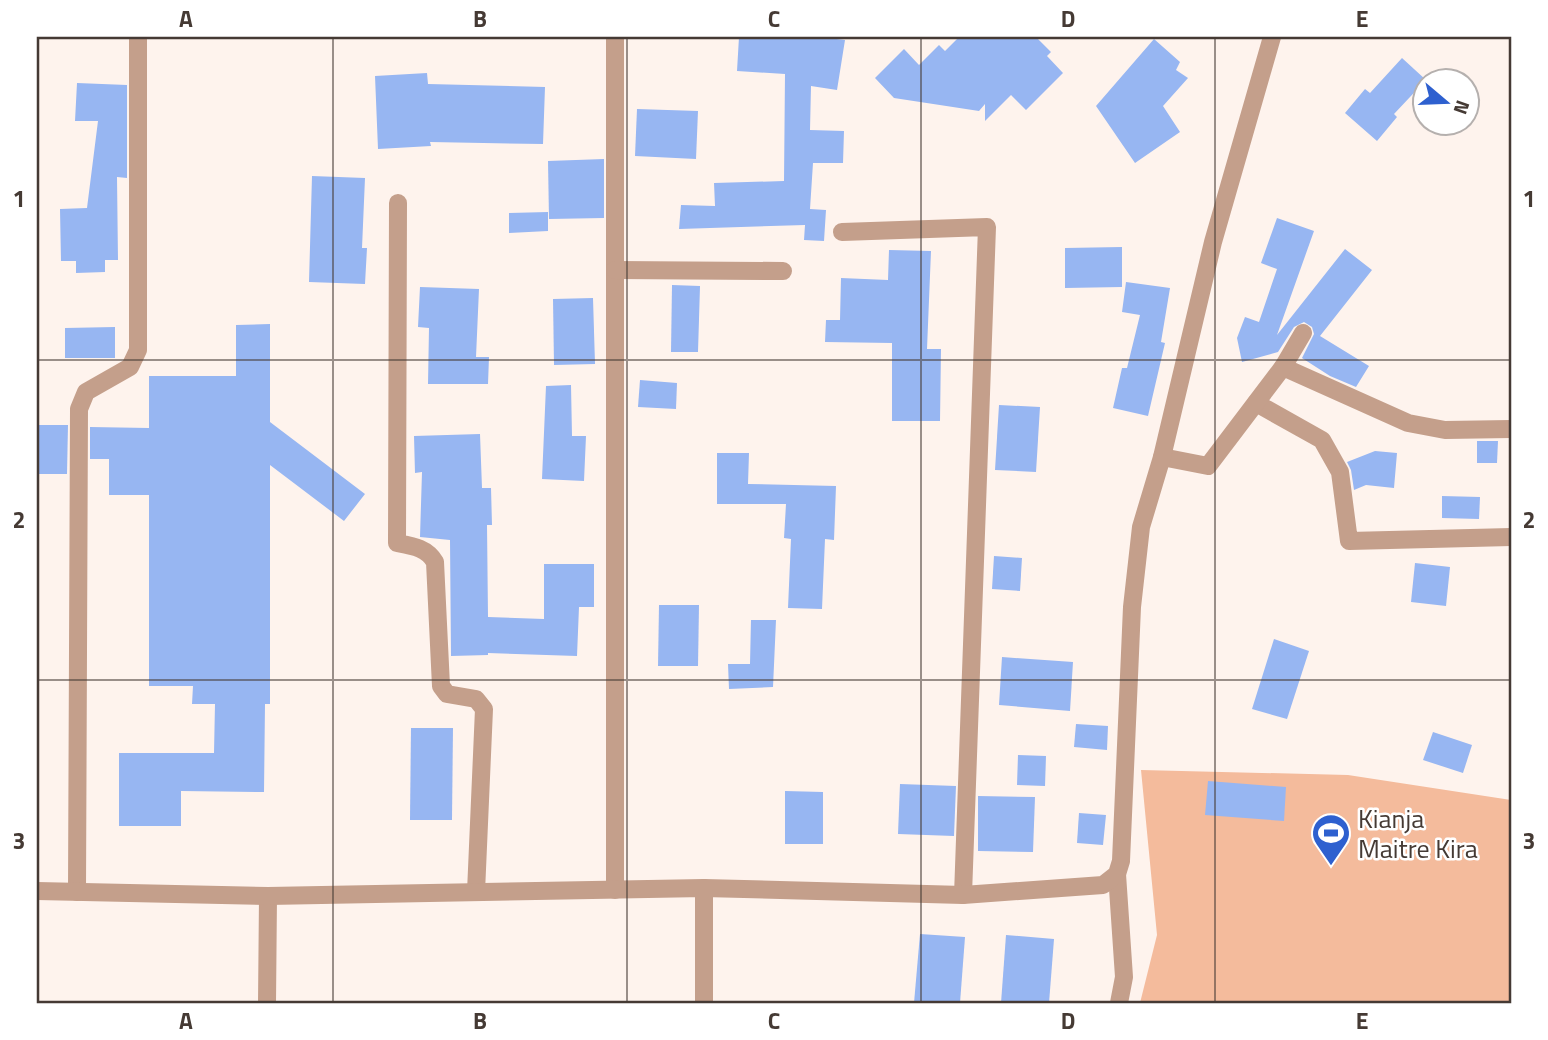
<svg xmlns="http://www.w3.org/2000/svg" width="1548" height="1040" font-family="'Titillium Web',sans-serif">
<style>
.green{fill:#f4bb9c}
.building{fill:#97b6f2}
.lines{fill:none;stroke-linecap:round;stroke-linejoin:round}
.minor{stroke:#c49f8b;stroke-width:18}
.tertiary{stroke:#c49f8b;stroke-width:18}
.grid{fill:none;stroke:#453a34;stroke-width:2;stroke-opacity:0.55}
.labels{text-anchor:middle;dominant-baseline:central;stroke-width:5;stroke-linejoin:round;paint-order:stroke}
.poi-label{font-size:26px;fill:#453a34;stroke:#fff;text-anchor:start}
.neatline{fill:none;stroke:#453a34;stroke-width:2.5}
.grid-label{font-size:23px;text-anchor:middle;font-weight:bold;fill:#453a34}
</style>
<rect width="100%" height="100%" fill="#fef3ed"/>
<polygon class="green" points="1141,770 1348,775 1511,800 1511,1003 1140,1003 1157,935"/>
<g class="building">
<polygon points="739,37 820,37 845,40 837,90 811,86 810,130 844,131 843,163 813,163 810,209 826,210 824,241 804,240 805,225 679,229 681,205 715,206 714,183 784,181 785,74 737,71"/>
<polygon points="959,37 1036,37 1051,52 1047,56 1063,73 1026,110 1011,95 985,121 985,104 979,111 894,98 875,78 904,49 919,65 939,45 945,51"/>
<polygon points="1154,39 1180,62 1176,70 1188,78 1163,106 1180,132 1135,163 1096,106"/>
<polygon points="1402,58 1426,80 1394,114 1397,117 1377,141 1345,113 1365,89 1370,93"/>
<polygon points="427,73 428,84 545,87 543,144 430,142 431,146 378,149 375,76"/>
<polygon points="77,83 127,85 127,178 117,177 118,260 105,260 105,272 76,273 76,261 61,261 60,209 87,208 98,121 75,121"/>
<polygon points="637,109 698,111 696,159 635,156"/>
<polygon points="604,159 604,218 549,219 548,161"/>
<polygon points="312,176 365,178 362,248 367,248 365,284 309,282"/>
<polygon points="548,212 548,231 509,233 509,213"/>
<polygon points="1277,218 1314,231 1277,335 1345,249 1372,270 1320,336 1369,366 1356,387 1330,376 1302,358 1314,334 1312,327 1304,322 1294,327 1278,352 1242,362 1237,338 1245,317 1259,322 1277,269 1261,263"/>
<polygon points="1122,247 1122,287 1065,288 1065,248"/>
<polygon points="889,250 931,251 927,349 941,349 940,421 892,421 892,343 825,342 826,320 840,320 841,278 888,280"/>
<polygon points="1126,282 1170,288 1161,342 1165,343 1148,416 1113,408 1122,368 1127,368 1140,315 1122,312"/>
<polygon points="672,285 700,286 698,352 671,352"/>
<polygon points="420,287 479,289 476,357 489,357 488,384 428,384 429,328 418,327"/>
<polygon points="593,298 595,364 554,365 553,299"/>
<polygon points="270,324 270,422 365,494 344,521 270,465 270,704 265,704 264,792 181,791 181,826 119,826 119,753 214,753 215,704 192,704 193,686 149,686 149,495 109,495 109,459 90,459 90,427 149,428 149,376 236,376 236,325"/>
<polygon points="115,327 115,358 65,358 65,328"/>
<polygon points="640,380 677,383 676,409 638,407"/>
<polygon points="571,385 572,436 586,436 584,481 542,479 546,386"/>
<polygon points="999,405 1040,407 1036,472 995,470"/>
<polygon points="37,425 68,425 67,474 37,474"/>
<polygon points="480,434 482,488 491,488 492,525 487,525 488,617 544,619 544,564 594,564 594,607 579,607 577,656 488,653 488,655 451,656 450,540 420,537 422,472 415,473 414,436"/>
<polygon points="1477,441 1498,441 1497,463 1477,463"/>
<polygon points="1375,451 1397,453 1394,488 1366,485 1354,490 1351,470 1347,462"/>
<polygon points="717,453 749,453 748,484 836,486 834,540 825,539 822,609 788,608 791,539 784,538 786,504 717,504"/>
<polygon points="1442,496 1480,497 1479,519 1442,518"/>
<polygon points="994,556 1022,558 1020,591 992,589"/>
<polygon points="1415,563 1450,567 1446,606 1411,602"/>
<polygon points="659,605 699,605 698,666 658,666"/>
<polygon points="751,620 776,620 773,687 729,689 728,664 750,664"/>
<polygon points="1274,639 1309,651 1287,719 1252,709"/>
<polygon points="1002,657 1073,662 1070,711 999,705"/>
<polygon points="1076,724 1108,726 1107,750 1074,747"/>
<polygon points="411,728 453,728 452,820 410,820"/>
<polygon points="1433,732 1472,745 1463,773 1423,760"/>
<polygon points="1018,755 1046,756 1045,786 1017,785"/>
<polygon points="1208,781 1286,787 1284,821 1205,815"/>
<polygon points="900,784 956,786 954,836 898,834"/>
<polygon points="785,791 823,792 823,844 785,844"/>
<polygon points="978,796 1035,797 1033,852 978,851"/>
<polygon points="1079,813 1106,815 1103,845 1077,843"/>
<polygon points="920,934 965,937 960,1003 914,1003"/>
<polygon points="1006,935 1054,939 1049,1003 1001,1003"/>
</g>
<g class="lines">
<g class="minor">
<polyline points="615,37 615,890"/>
<path d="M 398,203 L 397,543 C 413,546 427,548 435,562 L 441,686 L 447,694 L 476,699 L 484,709 L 476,892"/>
<polyline points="842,232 987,227 963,895"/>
<polyline points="615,270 783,271"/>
<polyline points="1283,367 1408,423 1445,430 1511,429"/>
<polyline points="1256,403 1322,440 1340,472 1349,541 1511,537"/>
<polyline points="1162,457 1208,466 1283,367 1303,333"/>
<polyline points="1117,874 1124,977 1119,1003"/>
<polyline points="704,888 704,1003"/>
<polyline points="77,892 79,409 86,392 130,367 138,350 138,37"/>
<polyline points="267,1003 268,896"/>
</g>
<polyline class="tertiary" points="37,891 268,896 704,888 963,895 1103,885 1117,874 1121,861 1132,607 1141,527 1162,457 1213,242 1272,37"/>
</g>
<path class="grid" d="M 333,37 L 333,1003M 627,37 L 627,1003M 921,37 L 921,1003M 1215,37 L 1215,1003M 37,360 L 1511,360M 37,680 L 1511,680"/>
<defs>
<symbol id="stadium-pin" viewBox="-11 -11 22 30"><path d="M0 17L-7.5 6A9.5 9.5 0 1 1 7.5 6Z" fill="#2e60cf" stroke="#fff"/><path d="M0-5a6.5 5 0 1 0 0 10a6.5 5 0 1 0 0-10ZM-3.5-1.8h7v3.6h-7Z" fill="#fff"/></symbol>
</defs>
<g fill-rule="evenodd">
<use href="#stadium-pin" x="1309" y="811" width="44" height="60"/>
</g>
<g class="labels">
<g class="poi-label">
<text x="1358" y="818">Kianja<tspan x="1358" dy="30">Maitre Kira</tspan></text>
</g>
</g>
<rect width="1548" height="1040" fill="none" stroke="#ffffff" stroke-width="77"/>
<g transform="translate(1446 102) rotate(109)"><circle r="33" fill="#ffffff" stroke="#b5b0ae" stroke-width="2"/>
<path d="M0-5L12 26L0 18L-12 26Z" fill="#2e60cf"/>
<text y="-10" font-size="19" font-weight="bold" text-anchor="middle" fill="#453a34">N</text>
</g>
<rect x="38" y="38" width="1472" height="964" class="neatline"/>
<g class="grid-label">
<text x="186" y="27">A</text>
<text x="480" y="27">B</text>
<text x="774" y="27">C</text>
<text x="1068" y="27">D</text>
<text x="1362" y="27">E</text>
<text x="19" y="207">1</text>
<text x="1529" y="207">1</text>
<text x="19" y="528">2</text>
<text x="1529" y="528">2</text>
<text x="19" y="849">3</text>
<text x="1529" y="849">3</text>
<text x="186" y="1029">A</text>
<text x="480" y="1029">B</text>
<text x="774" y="1029">C</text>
<text x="1068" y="1029">D</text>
<text x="1362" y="1029">E</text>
</g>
</svg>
